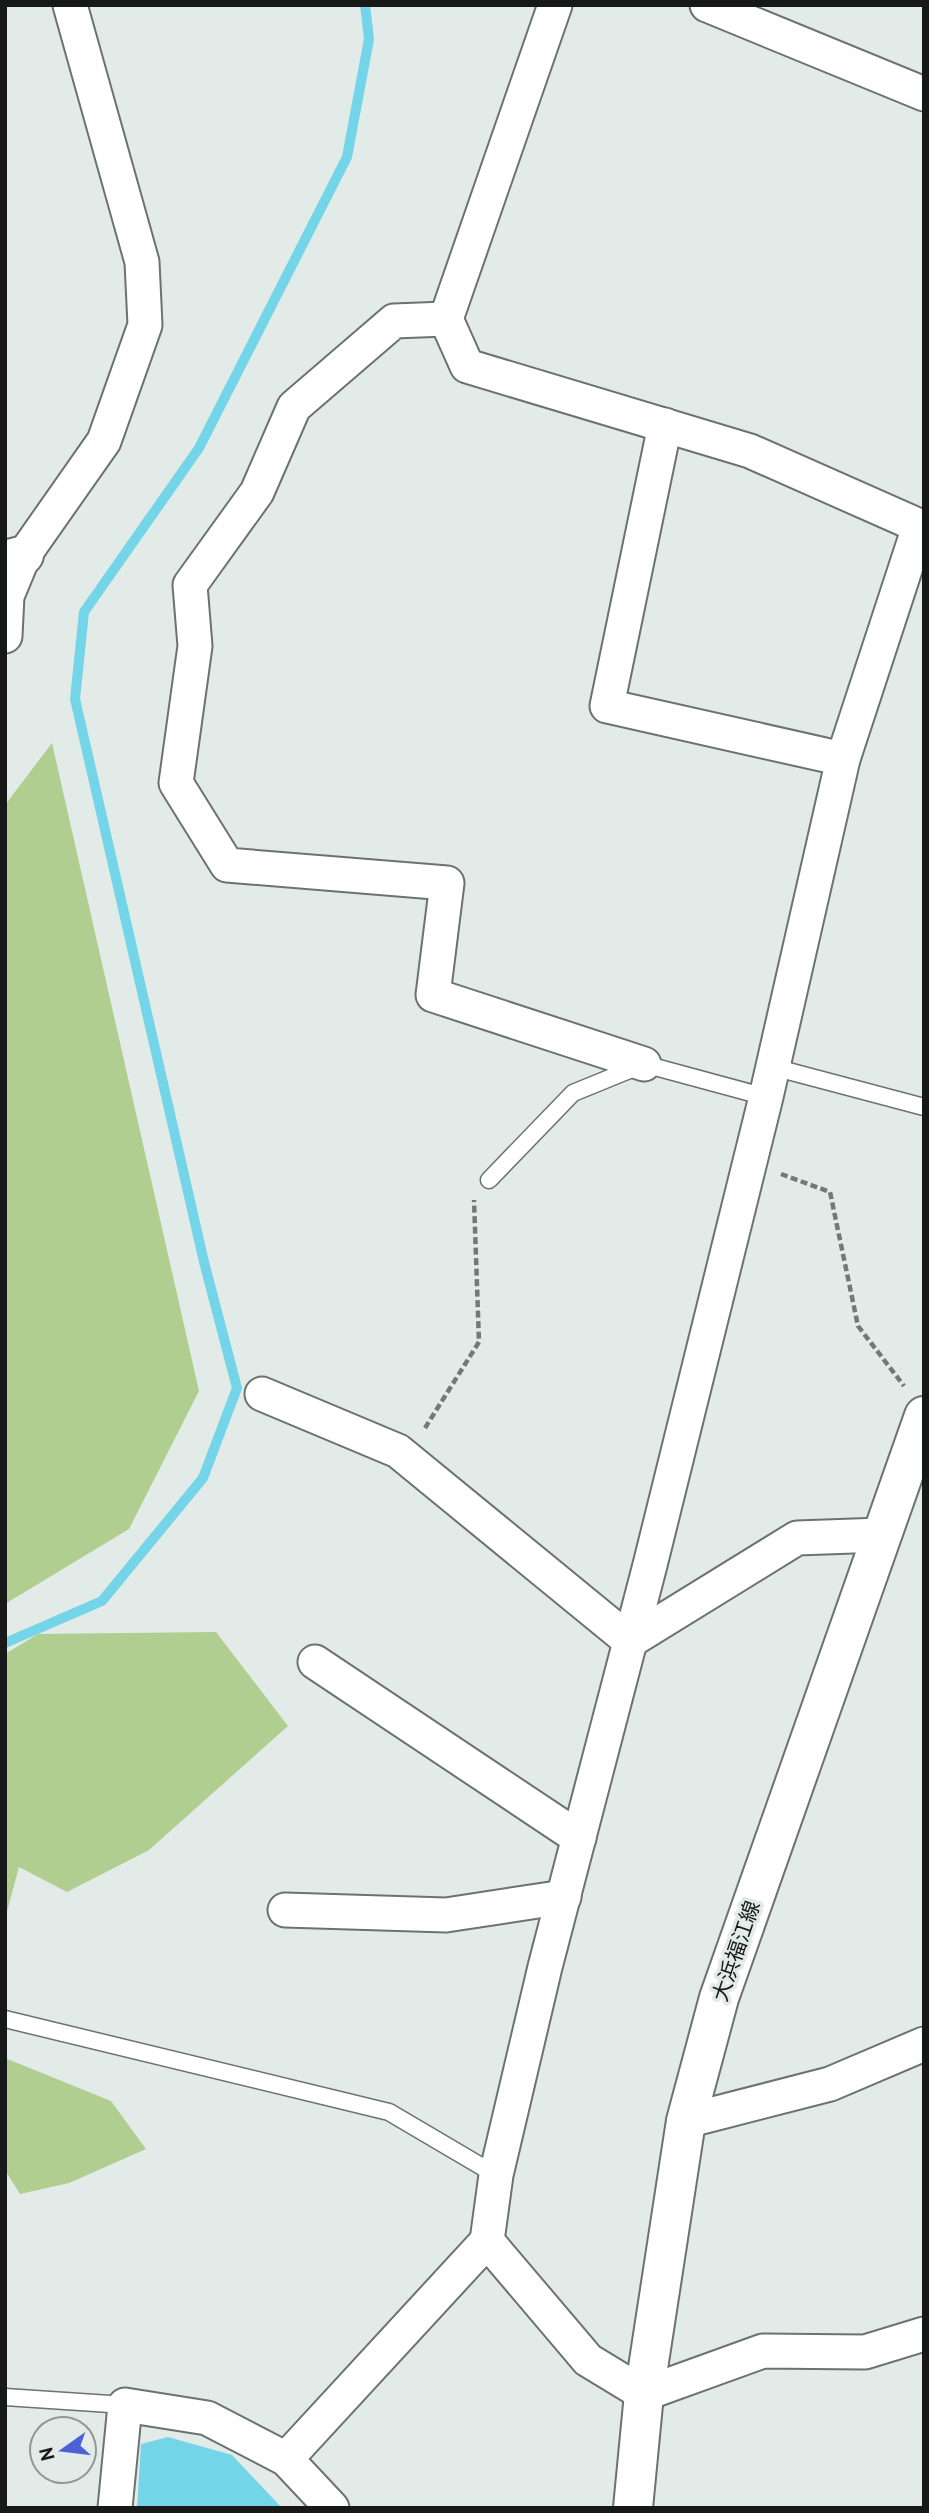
<svg xmlns="http://www.w3.org/2000/svg" width="929" height="2513" font-family="'PT Sans','Noto Sans JP',sans-serif">
<style>
.green{fill:#afce8f}
.water{fill:#73d5e7}
.lines{fill:none;stroke-linecap:round;stroke-linejoin:round}
.stream{stroke:#73d5e7;stroke-width:10}
.lane-casing{stroke:#6b7270;stroke-width:19}
.street-casing{stroke:#6b7270;stroke-width:37}
.secondary-casing{stroke:#6b7270;stroke-width:42}
.path{stroke:#747977;stroke-width:4.5;stroke-dasharray:7 3.5;stroke-linecap:butt}
.lane{stroke:#fff;stroke-width:16}
.street{stroke:#fff;stroke-width:33}
.secondary{stroke:#fff;stroke-width:38}
.labels{text-anchor:middle;dominant-baseline:central;stroke-width:7;stroke-linejoin:round;paint-order:stroke}
.street-label{font-size:21px;fill:#161918;stroke:#e3ebe8}
</style>
<rect width="100%" height="100%" fill="#e3ebe8"/>
<g class="green">
<polygon points="52,743 199,1391 129,1529 5,1604 5,805"/>
<polygon points="216,1632 288,1726 149,1850 67,1892 19,1867 5,1919 5,1654 38,1634"/>
<polygon points="5,2058 111,2101 146,2149 69,2183 20,2194 5,2170"/>
</g>
<polygon class="water" points="168,2437 232,2455 282,2508 137,2508 141,2444"/>
<g class="lines">
<polyline class="stream" points="5,1643 102,1601 203,1478 237,1388 204,1262 75,699 84,612 199,448 347,157 369,39 365,5"/>
<defs>
<g id="lane">
<polyline points="773,1067 924,1107"/>
<polyline points="489,1180 573,1093 644,1064 766,1097"/>
<polyline points="5,2019 389,2112 496,2175"/>
<polyline points="5,2397 125,2405"/>
</g>
<g id="street">
<polyline points="555,5 446,319 467,366 750,451 924,528"/>
<polyline points="707,5 924,94"/>
<polyline points="446,319 394,321 294,407 257,492 190,585 195,646 176,783 227,865 447,883 433,995 644,1064"/>
<polyline points="665,425 607,706 843,759"/>
<polyline points="919,527 843,759 766,1097 650,1565 545,1967 496,2175 487,2241 588,2360 644,2394 763,2351 865,2352 924,2334"/>
<polyline points="5,636 7,596 24,555 104,441 145,325 142,262 70,5"/>
<polyline points="262,1394 398,1451 630,1641 797,1538 882,1535"/>
<polyline points="315,1662 579,1838"/>
<polyline points="285,1910 446,1915 564,1897"/>
<polyline points="686,2121 830,2084 924,2044"/>
<polyline points="286,2459 487,2241"/>
<polyline points="115,2508 125,2405 207,2418 286,2459 332,2508"/>
</g>
<g id="secondary">
<polyline points="5,560 24,555"/>
<polyline points="633,2508 644,2394 686,2121 719,1998 924,1416"/>
</g>
</defs>
<use href="#lane" class="lane-casing"/>
<use href="#street" class="street-casing"/>
<use href="#secondary" class="secondary-casing"/>
<g class="path">
<polyline points="781,1174 830,1192 858,1326 904,1386"/>
<polyline points="425,1428 479,1342 474,1200"/>
</g>
<use href="#lane" class="lane"/>
<use href="#street" class="street"/>
<use href="#secondary" class="secondary"/>
</g>
<g class="labels">
<g class="street-label">
<text transform="translate(736 1951) rotate(-71)">大浜福江線</text>
</g>
</g>
<rect width="929" height="2513" fill="none" stroke="#161918" stroke-width="14"/>
<g transform="translate(63 2450) rotate(256)"><circle r="33" fill="#e3ebe8" stroke="#919795" stroke-width="2"/>
<path d="M0-5L12 26L0 18L-12 26Z" fill="#4e60d5"/>
<text y="-10" font-size="19" font-weight="bold" text-anchor="middle" fill="#161918">N</text>
</g>
</svg>
